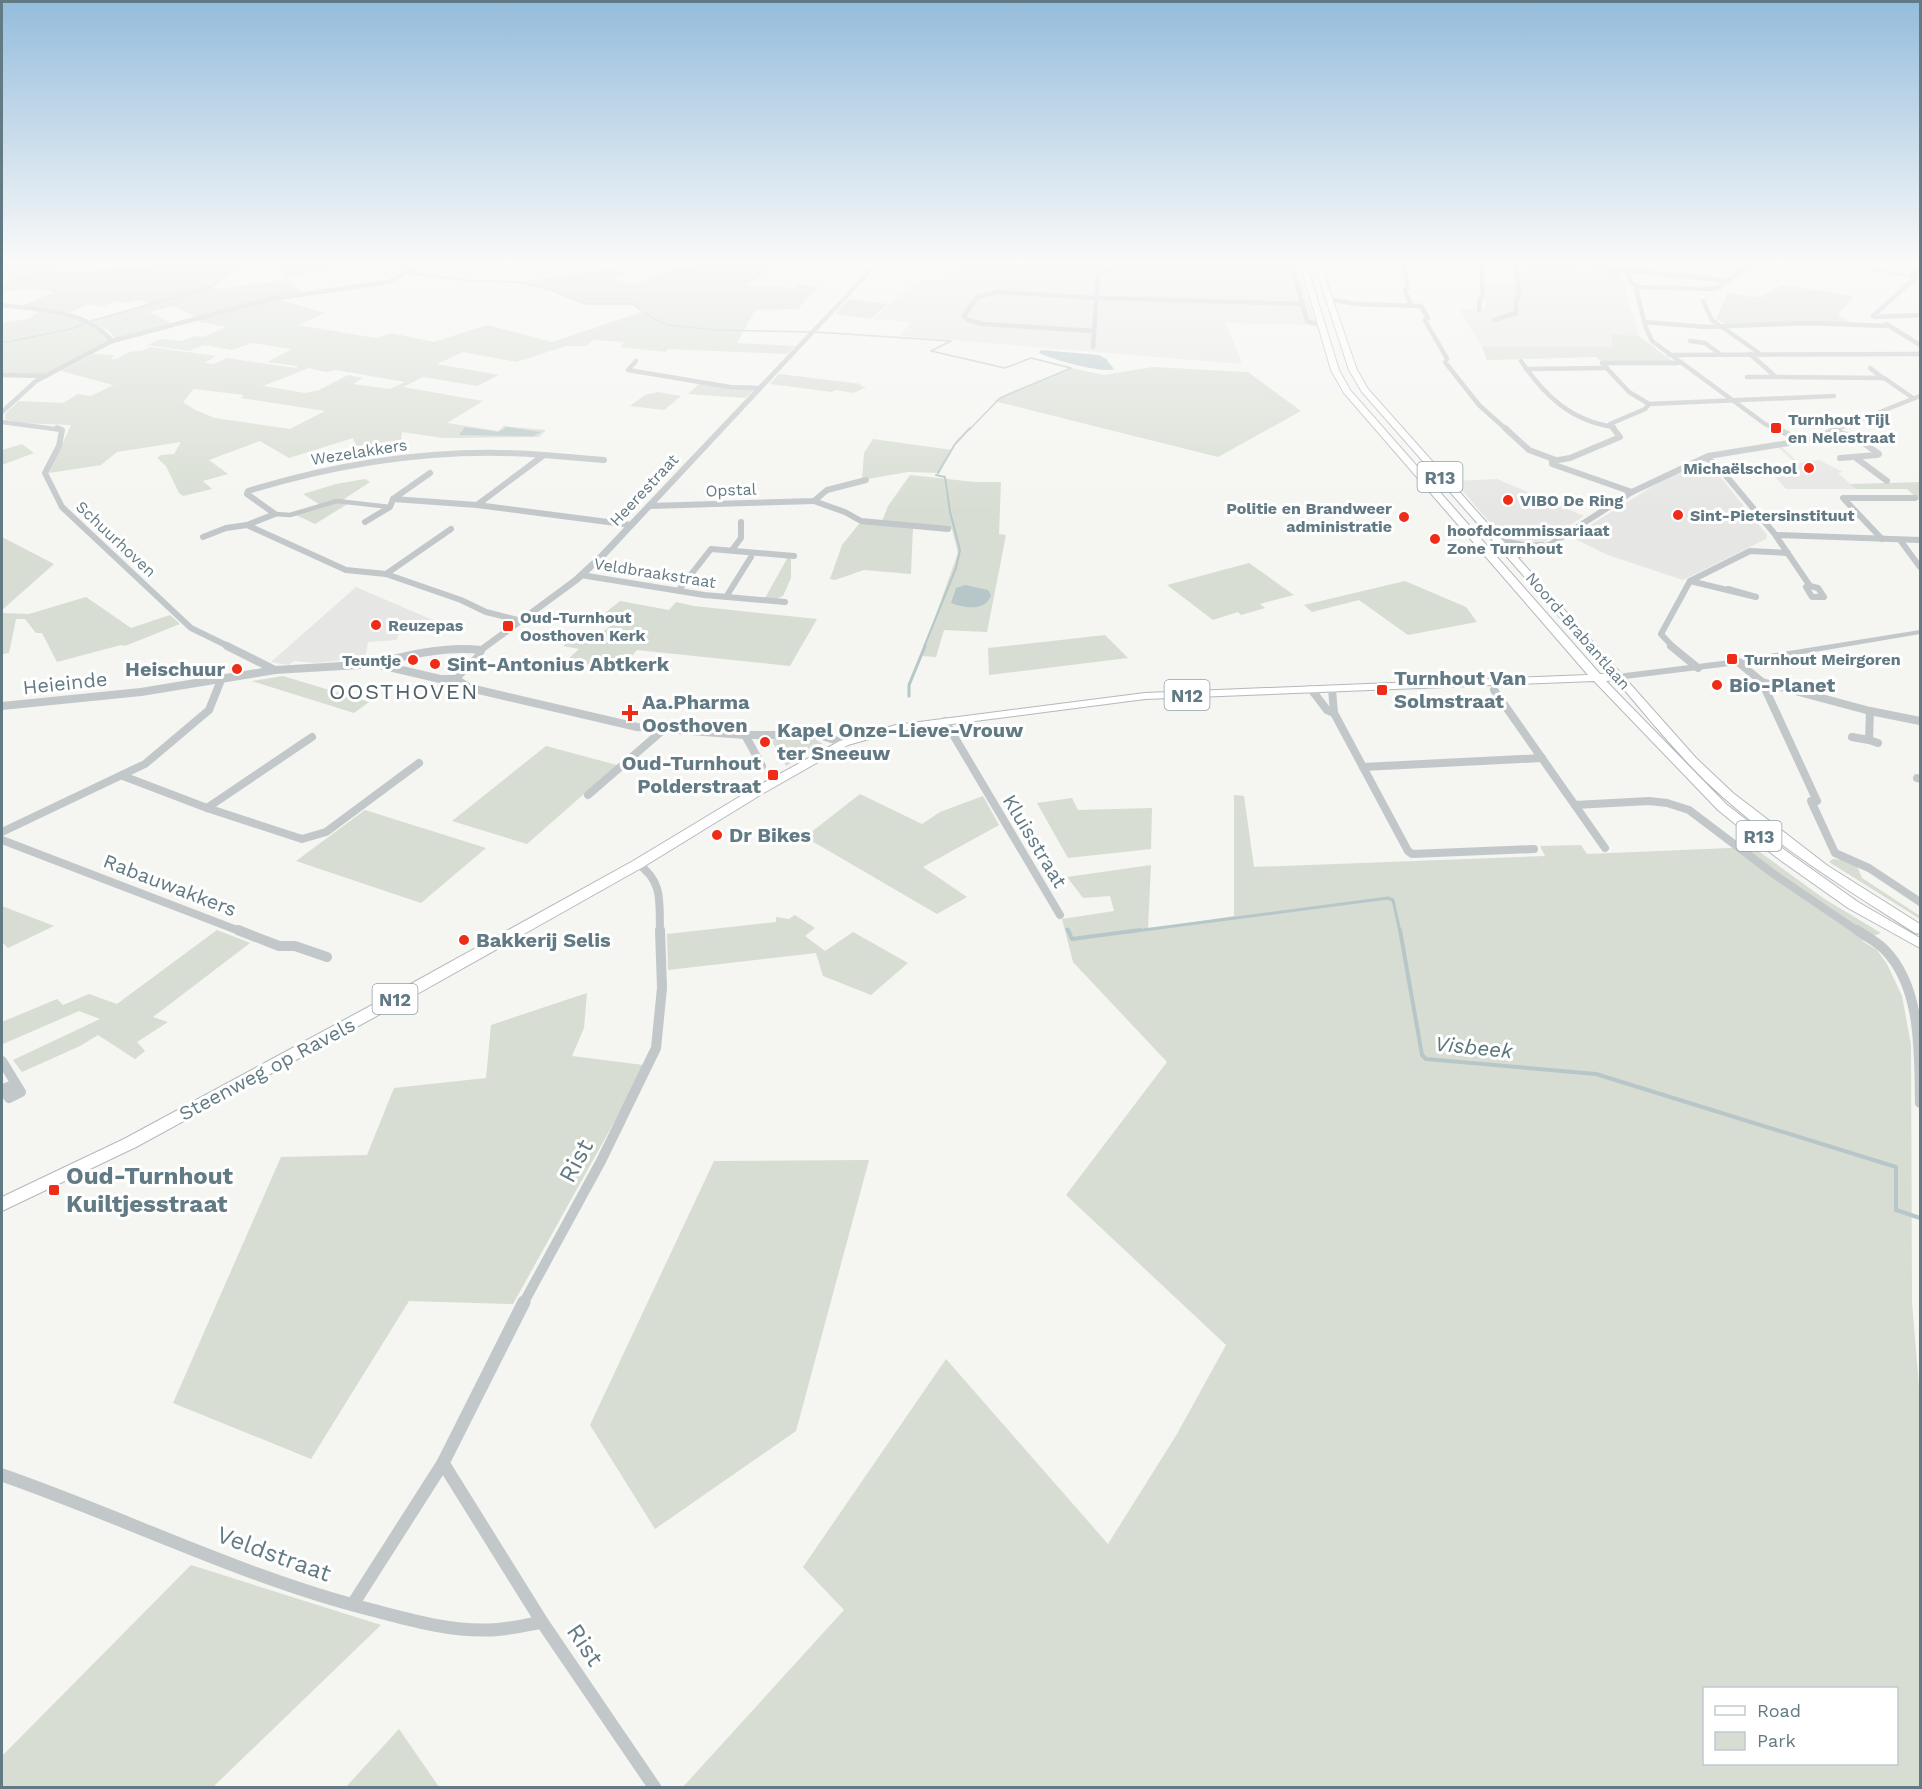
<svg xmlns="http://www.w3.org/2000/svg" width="1922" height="1789" font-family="'Work Sans',sans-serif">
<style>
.built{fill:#e6e6e4}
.green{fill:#d7ddd2;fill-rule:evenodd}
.water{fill:#b7c7c9}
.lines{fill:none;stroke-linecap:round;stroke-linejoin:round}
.stream-far3{stroke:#b7c7c9;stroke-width:1.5}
.stream-far2{stroke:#b7c7c9;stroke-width:2}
.stream-far1{stroke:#b7c7c9;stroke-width:3}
.stream{stroke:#b7c7c9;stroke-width:4}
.primary-casing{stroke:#b3b9bc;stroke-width:2}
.pedestrian{stroke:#c2c7c9;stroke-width:4.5}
.minor-far4{stroke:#c2c7c9;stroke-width:4.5}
.minor-far3{stroke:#c2c7c9;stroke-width:6}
.minor-far2{stroke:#c2c7c9;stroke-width:8}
.minor-far1{stroke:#c2c7c9;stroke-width:10}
.minor{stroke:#c2c7c9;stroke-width:13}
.tertiary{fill:#c2c7c9;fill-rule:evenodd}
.primary{fill:#fff;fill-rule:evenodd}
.poi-dot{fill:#ef2c18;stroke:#fff;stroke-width:2}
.labels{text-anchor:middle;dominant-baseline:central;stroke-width:6;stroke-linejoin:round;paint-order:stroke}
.far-poi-label{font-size:16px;font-weight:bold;fill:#627a84;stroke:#fff;text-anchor:start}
.far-street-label{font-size:16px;fill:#627a84;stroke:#fff}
.shield{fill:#fff;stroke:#91a2a9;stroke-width:1.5}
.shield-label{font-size:18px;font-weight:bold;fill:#627a84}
.poi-label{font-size:20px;font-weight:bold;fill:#627a84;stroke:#fff;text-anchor:start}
.street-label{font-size:20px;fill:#627a84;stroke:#fff}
.water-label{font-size:21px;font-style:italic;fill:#59767b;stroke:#fff}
.quarter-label{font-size:22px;letter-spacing:1.5px;fill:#506169;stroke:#fff}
.near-street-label{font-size:24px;fill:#627a84;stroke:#fff}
.near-poi-label{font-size:24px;font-weight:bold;fill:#627a84;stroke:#fff;text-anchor:start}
</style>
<rect width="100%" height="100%" fill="#f5f5f1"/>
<g class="built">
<polygon points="945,263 1298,263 1315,325 1226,323 1242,364 901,336 910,322 873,319 920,278 942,280 955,270 940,268"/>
<polygon points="1515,269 1622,277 1639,336 1611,334 1613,347 1482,347 1459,309 1486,310 1485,282 1515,284"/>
<polygon points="1778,447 1782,447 1799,463 1819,460 1843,472 1838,473 1856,489 1786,489 1769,470 1797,465"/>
<polygon points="1702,462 1710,464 1767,535 1766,539 1683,580 1608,555 1571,537 1658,483"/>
<polygon points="1497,479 1584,516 1543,543 1529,544 1504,539 1454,481"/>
<polygon points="356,587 442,624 437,629 398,635 397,640 368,642 365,658 315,663 294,661 289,665 271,662"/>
</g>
<g class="green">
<polygon points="2,263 61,263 50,270 67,270 63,273 2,278"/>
<polygon points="209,263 235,267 213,287 217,289 287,280 302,293 196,317 174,306 150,312 171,323 115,338 108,330 91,321 149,303 138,300 128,303 116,301 101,307 90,304 64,314 19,307 54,292 24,289 2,292 2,284 13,278 124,270 168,264"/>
<polygon points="280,263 356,263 285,278"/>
<path d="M 700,263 L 778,263 L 747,285 L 794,288 L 798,284 L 818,287 L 798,309 L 755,310 L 737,343 L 795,346 L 787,354 L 668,349 L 665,352 L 621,347 L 624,342 L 593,340 L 586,346 L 566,346 L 516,362 L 463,352 L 437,364 L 499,375 L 477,386 L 423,377 L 403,387 L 483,401 L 447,423 L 498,431 L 504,426 L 546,430 L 539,437 L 443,438 L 402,432 L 401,440 L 356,446 L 353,438 L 289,458 L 260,441 L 209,460 L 228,474 L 203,481 L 212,489 L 183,496 L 179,493 L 166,466 L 157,458 L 161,455 L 174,454 L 181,442 L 117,452 L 101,465 L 49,473 L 71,425 L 20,423 L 5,419 L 5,414 L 19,401 L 63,403 L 78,394 L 91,396 L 113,385 L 61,371 L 93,354 L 114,355 L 111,359 C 120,360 122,354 130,352 C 140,350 140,353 150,347 L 216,356 L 204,363 L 214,364 L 227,358 L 296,368 L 298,366 L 267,362 L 292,349 L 252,343 L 232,350 L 204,345 L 189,351 L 147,345 L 161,339 L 180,341 L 196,336 L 203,337 L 226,327 L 190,320 L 278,299 L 325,313 L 298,325 L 376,338 L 391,333 L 434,342 L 487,325 L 552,342 L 645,311 L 632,304 L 589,304 L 553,290 L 522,282 L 604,269 L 631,272 L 610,279 L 626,281 L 624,282 L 632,284 L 687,264 L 693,266 ZM 309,368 L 325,372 L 336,370 L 405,382 L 390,389 L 353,384 L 363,378 L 348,375 L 319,390 L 305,393 L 263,386 ZM 194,389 L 244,395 L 241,398 L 325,411 L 290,429 L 215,418 L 195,410 L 183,402 Z"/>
<polygon points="1524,263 1575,263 1571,269 1591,273 1598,267 1617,271 1623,277 1528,270 1525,268"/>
<polygon points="1782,285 1854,296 1838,315 1851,323 1727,325 1716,319 1728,293 1759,297"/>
<polygon points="848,299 888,304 870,319 835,314"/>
<path d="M 39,312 C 58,315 101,321 109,342 L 43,375 L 2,375 L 2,323 L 28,319 Z"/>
<polygon points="1611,334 1639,336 1672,361 1600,361 1596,357 1487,360 1482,347 1613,347"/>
<polygon points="1071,368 1104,375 1153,367 1248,372 1301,411 1218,457 994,401 1013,391"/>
<polygon points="779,374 861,384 860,386 866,387 854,393 835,390 832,392 770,384"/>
<polygon points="699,384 754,390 745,398 688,394"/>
<polygon points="658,392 681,396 664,410 630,406 645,395"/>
<polygon points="873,439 952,450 939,473 908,472 862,480 864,453"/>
<polygon points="22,444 34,453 2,465 2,450"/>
<polygon points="910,475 975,482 1001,482 999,534 1006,535 987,632 944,630 936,657 921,656 958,553 952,529 913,526 911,574 864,570 835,580 830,579 842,545 859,524 881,524 888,506"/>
<polygon points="365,479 370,482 341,501 349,503 315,524 294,514 320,505 303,494 336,484"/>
<polygon points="1920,482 1920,501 1907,489 1856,489 1850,484"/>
<polygon points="2,537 54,564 2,610"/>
<polygon points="788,557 791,559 791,578 783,596 776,599 765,598"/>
<polygon points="1249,563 1294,595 1260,604 1265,608 1241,615 1238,612 1213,620 1167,585"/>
<polygon points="1405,581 1466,607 1477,622 1408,635 1359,600 1312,612 1304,605"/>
<polygon points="86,597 131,628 170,615 180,624 125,646 121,645 57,662 42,633 36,633 25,619 16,619 9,653 2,654 2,613 29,614"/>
<polygon points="620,601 669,610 676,602 694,606 817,619 790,666 637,650 618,671 567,660 579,649 563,646 572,638 593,640 610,626 595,621"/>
<polygon points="1105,635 1128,658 989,675 988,648"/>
<polygon points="283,676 369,702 354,713 252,681"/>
<polygon points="774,736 813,738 823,744 786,766 773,743"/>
<polygon points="546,746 617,765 527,844 452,821"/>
<polygon points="860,794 922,824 940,812 983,796 999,825 923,867 967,897 937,914 805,837"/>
<path d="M 1234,795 L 1244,796 L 1254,867 L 1545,856 L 1540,846 L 1581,845 L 1587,854 L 1753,847 L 1823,898 L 1881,933 L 1862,941 L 1877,950 L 1887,964 L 1902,996 L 1911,1045 L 1912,1302 L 1920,1399 L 1920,1787 L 682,1788 L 844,1610 L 803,1567 L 946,1359 L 1108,1544 L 1177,1434 L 1226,1345 L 1066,1195 L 1167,1062 L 1073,962 L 1062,919 L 1114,911 L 1110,896 L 1083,898 L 1067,877 L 1151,865 L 1148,929 L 1234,916 ZM 1704,1688 L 1896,1688 L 1896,1764 L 1704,1764 Z"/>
<polygon points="1072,798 1078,810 1152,808 1151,849 1068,858 1037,803"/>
<polygon points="365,810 486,848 421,903 296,861"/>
<polygon points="1833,859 1855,861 1862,878 1920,916 1920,919 1829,862"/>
<polygon points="2,906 54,926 8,948 2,942"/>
<polygon points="795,915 815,928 805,936 825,951 853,932 908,963 871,995 823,976 816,953 668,970 667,934 776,922 776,917 789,919"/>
<polygon points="217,930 250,943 153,1017 168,1022 137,1042 145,1051 135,1059 98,1035 80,1046 22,1072 13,1060 100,1019 79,1011 3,1044 2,1022 57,999 63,1005 89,994 117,1004"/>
<polygon points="587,993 584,1028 572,1056 643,1065 627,1099 513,1304 409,1301 311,1459 173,1403 281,1157 367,1155 394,1088 486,1078 491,1025"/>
<polygon points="869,1160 796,1431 655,1529 590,1425 714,1161"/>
<polygon points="191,1565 381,1625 213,1787 2,1787 2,1756"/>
<polygon points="399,1729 439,1787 346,1787"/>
</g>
<g class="water">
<path d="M 1041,350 L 1099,355 L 1106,359 L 1114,369 C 1102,374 1052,359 1039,353 Z"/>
<polygon points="465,427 498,432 507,427 541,432 533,436 459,435"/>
<path d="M 965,585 L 988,590 L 991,595 C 986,612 964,608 951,603 L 956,588 Z"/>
</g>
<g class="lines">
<g class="stream-far3">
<polyline points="218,263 239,266 254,263"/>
<polyline points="381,263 410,268"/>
<polyline points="407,273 475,281 517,282 551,290 586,304 633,304 654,319 668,325 716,330 811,332"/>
<polyline points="2,279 130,269 171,263"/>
<polyline points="91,321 212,287 239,266"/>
<polyline points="815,332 951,341 931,351 1005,368 1031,358 1071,368 1000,398 969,430"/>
<polyline points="2,343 71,329 86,323"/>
</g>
<g class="stream-far2">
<polyline points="938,473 955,444 970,428"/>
<polyline points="924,647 956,568 960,550 950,512 945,477 936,475"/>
</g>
<g class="stream-far1">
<polyline points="909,696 909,685 925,646"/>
<polyline points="1067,929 1068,932"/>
<polyline points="1128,932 1388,898 1393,900 1400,932"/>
</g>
<g class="stream">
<polyline points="1068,930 1072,939 1140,930"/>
<polyline points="1400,930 1422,1055 1426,1059 1596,1074 1896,1167 1896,1210 1920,1218"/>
</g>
<defs>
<path id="primary" d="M 1300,263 L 1306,263 L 1339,370 L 1350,390 L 1600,674 L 1610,674 L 1362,392 L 1349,370 L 1314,263 L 1320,263 L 1357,370 L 1368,389 L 1696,758 L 1733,793 L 1828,866 L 1920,924 L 1920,934 L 1915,933 C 1849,891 1783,850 1724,798 C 1684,763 1651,721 1616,680 L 1606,681 L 1726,804 L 1786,851 L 1858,902 L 1920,938 L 1920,948 L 1848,908 L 1776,857 L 1718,810 L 1594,681 L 1145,699 L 897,731 L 848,745 L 762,794 L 643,867 L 419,993 L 136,1147 L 2,1211 L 2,1197 L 124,1139 L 409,985 L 633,861 L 754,788 L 840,741 L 896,725 L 1145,693 L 1588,675 L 1344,393 L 1331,370 Z"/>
</defs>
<use href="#primary" class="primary-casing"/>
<polyline class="pedestrian" points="275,514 290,515 337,501 390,507"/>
<g class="minor-far4">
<polyline points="1204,263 1292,267"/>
<polyline points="1291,263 1307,321 1322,326"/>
<polyline points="1403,263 1408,287 1405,290 1411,305"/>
<polyline points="1587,263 1624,270 1729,281"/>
<polyline points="1628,271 1631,283 1639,287 1711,289 1720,287 1752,263"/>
<polyline points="1639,287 1636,289 1646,328 1652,341 1765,424 1778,430"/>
<path d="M 1329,299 L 1356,304 L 1421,306 L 1428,318 L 1425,320 C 1432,334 1440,345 1447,359"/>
<polyline points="1703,301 1712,320 1759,353"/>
<path d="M 2,305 C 39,310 87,310 112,341"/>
<polyline points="1479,310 1480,298 1483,297 1481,263"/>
<polyline points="1875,317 1873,316 1915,278 1912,276 1920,269"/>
<polyline points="1875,317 1920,315"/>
<polyline points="1494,320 1516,313 1516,300 1519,296 1516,263"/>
<polyline points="1644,322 1706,327 1807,323 1887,326"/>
<polyline points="1886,324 1920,345"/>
<polyline points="1094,331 983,324 968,320 964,316 977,297 998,292 1097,298 1303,304"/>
<polyline points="1690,341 1705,343 1720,354"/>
<polyline points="1093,347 1098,275 1121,263"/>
<polyline points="1669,355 1920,354"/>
<polyline points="636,361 628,370 730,387 760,388"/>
<path d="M 1521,361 C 1545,396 1571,421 1614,427"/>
<polyline points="1445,362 1479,405 1507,430"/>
<polyline points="1870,368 1883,378"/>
<polyline points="1526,369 1607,368"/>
<polyline points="2,375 46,376"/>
<polyline points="1747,377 1776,377 1750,354"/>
<polyline points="1776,377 1884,378 1913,398"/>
<polyline points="1649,404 1629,392 1602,363 1678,363"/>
<polyline points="2,412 36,381 112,341 271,299 389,282 415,267"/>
<polyline points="2,422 62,430"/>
<polyline points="1615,430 1610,424 1645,409 1649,404 1834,396"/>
<polyline points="1835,430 1920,396"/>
</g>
<g class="minor-far3">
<polyline points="57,428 62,430 59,446 45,473 62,507 191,628 230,647"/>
<polyline points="1505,428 1529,450 1556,460"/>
<polyline points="1613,428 1620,437 1570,458 1552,461 1552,464 1632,492"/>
<polyline points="1775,428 1802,441"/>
<polyline points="1835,431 1858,439"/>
<polyline points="544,455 604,460"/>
<polyline points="1706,458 1717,465 1774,533 1810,586"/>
<polyline points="1840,458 1877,455 1879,454 1858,439 1886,436"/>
<polyline points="1856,458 1887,481"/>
<polyline points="393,499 477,505 631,525"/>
<polyline points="814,501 845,512 861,521 948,529"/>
<path d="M 477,505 L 544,455 C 444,447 343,462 248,491 L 247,494 L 275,514 L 247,525 L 346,570 L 386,574 L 461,600 L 486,612 L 522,621"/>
<polyline points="649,506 814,501 827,490 866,480"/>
<polyline points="365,522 390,507 393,499 430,473"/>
<polyline points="1776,535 1920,540"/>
<polyline points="203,537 226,528 247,525"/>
<polyline points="1882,539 1843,498 1915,498"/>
<polyline points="1498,540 1528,546 1542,545"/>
<polyline points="1900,540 1920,567"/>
<polyline points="732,550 741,538 741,522"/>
<polyline points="1514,557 1551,544 1632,492 1708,456 1813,439 1839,428"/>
<polyline points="386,574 451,529"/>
<polyline points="581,575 704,595 785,602"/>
<polyline points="1690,581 1756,597 1728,589"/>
<polygon points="1810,586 1818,588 1824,597 1812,597 1806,587"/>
<polyline points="678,591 711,549 794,556"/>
<polyline points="726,597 751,557"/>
<polyline points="1673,647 1661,634 1690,581 1750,551 1788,553"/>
</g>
<g class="minor-far2">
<polyline points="227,646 275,670"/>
<polyline points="1671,646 1698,668"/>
<polyline points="1738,662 1762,682 1817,801 1811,801 1835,853 1869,868 1920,902"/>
<path d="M 378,663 C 410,654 448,646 481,650"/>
<polyline points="1762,682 1870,711 1920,721"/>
<polyline points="1311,689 1327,710 1334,713 1408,851 1412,854 1534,849"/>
<polyline points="1332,689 1334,713"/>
<polyline points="1494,690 1605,848"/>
<polyline points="2,706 141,692 275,670 376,664 440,679 456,679 470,688 637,727 745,735 819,735 844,743"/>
<polyline points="945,721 1060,915"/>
<polyline points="745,735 762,766"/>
<polyline points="1852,737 1869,740 1870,711"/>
<polyline points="1869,740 1878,743"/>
<polyline points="1363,767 1542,758"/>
<polyline points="123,776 207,808 302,839 326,832 419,763"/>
<polyline points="1917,778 1920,779"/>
<polyline points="588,795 663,730"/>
<polyline points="1575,805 1649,801 1667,803 1689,810 1775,875 1859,932"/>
<polyline points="207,808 312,737"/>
<polyline points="2,832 145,764 209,710 221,680"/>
<polyline points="2,840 242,932"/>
<path d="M 638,864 C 664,882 659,903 660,932"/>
</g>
<g class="minor-far1">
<polyline points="238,930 279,946 295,946 327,957"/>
<path d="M 1857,930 C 1865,936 1876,941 1884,949 C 1922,987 1919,1053 1920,1103"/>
<polyline points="2,1061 21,1092 9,1098 3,1089 16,1084"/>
<polyline points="523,1304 601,1161 656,1048 662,988 660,930"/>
</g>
<g class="minor">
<polyline points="443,1463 542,1622 655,1788"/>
<path d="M 2,1475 C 126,1518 245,1578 372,1610 C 411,1620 448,1631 488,1630 C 506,1630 525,1625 542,1622"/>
<polyline points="353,1604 443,1463 524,1302"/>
</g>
<g class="tertiary">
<polygon points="875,263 880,263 605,558 579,582 485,651 483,656 459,681 453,681 453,677 476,653 478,648 573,578 599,554"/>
<polygon points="1827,263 1838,263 1920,277 1920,279"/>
<polygon points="1920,630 1920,634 1738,665 1617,680 1613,677 1617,674 1738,659"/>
</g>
<use href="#primary" class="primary"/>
</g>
<linearGradient id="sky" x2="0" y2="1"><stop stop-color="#94bcdc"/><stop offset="0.51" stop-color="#fafaf9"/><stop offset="1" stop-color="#fafaf9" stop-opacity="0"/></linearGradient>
<rect width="1922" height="513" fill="url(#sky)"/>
<g class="poi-dot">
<rect x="1770" y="422" width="12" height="12" rx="3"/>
<circle cx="1809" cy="468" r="6"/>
<circle cx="1508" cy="500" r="6"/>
<circle cx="1678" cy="515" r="6"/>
<circle cx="1404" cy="517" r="6"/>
<circle cx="1435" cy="539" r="6"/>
<circle cx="376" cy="625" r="6"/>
<rect x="502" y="620" width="12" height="12" rx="3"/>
<rect x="1726" y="653" width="12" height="12" rx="3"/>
<circle cx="413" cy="660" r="6"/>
<circle cx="435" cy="664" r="6"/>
<circle cx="237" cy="669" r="6"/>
<circle cx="1717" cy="685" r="6"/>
<rect x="1376" y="684" width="12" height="12" rx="3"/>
<path d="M627 704h6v6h6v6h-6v6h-6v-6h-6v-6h6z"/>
<circle cx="765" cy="742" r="6"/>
<rect x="767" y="769" width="12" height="12" rx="3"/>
<circle cx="717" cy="835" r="6"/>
<circle cx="464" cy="940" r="6"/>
<rect x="48" y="1184" width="12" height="12" rx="3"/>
</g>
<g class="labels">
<g class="far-poi-label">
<text x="1788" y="419">Turnhout Tijl<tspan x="1788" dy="18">en Nelestraat</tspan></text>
<text x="1797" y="468" text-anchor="end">Michaëlschool</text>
<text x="1520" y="500">VIBO De Ring</text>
<text x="1392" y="508" text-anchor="end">Politie en Brandweer<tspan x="1392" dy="18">administratie</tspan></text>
<text x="1690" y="515">Sint-Pietersinstituut</text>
<text x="1447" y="530">hoofdcommissariaat<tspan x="1447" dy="18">Zone Turnhout</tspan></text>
<text x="520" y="617">Oud-Turnhout<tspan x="520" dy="18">Oosthoven Kerk</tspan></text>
<text x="388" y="625">Reuzepas</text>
<text x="1744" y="659">Turnhout Meirgoren</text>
<text x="401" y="660" text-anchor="end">Teuntje</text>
</g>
<g class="far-street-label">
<text transform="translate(359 452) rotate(-9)">Wezelakkers</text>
<text transform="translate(644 490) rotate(-47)">Heerestraat</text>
<text transform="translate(731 490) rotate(-2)">Opstal</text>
<text transform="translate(116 539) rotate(43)">Schuurhoven</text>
<text transform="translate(655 573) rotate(9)">Veldbraakstraat</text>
<text transform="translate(1578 631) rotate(49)">Noord-Brabantlaan</text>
</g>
<g class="shield">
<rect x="1417.5" y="462" width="45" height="30" rx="4.5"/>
<rect x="1164.5" y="680" width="45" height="30" rx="4.5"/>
<rect x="1736.5" y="821" width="45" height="30" rx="4.5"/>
<rect x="372.5" y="984" width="45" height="30" rx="4.5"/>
</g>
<g class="shield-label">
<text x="1440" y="477">R13</text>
<text x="1187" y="695">N12</text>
<text x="1759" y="836">R13</text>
<text x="395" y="999">N12</text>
</g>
<g class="poi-label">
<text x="447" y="664">Sint-Antonius Abtkerk</text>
<text x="225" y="669" text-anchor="end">Heischuur</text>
<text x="1394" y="678">Turnhout Van<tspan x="1394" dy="23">Solmstraat</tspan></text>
<text x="1729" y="685">Bio-Planet</text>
<text x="642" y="702">Aa.Pharma<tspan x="642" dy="23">Oosthoven</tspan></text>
<text x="777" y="730">Kapel Onze-Lieve-Vrouw<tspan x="777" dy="23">ter Sneeuw</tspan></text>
<text x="761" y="763" text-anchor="end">Oud-Turnhout<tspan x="761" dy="23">Polderstraat</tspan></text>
<text x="729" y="835">Dr Bikes</text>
<text x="476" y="940">Bakkerij Selis</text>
</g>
<g class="street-label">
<text transform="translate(65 683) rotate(-6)">Heieinde</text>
<text transform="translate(1035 841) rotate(59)">Kluisstraat</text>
<text transform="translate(170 885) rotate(21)">Rabauwakkers</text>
<text transform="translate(267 1069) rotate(-28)">Steenweg op Ravels</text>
</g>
<g class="water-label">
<text transform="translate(1474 1047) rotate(6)">Visbeek</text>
</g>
<g class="quarter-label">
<text x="404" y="691">OOSTHOVEN</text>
</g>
<g class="near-street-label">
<text transform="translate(576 1161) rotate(-62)">Rist</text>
<text transform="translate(274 1554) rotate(20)">Veldstraat</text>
<text transform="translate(585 1645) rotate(56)">Rist</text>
</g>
<g class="near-poi-label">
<text x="66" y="1176">Oud-Turnhout<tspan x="66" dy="28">Kuiltjesstraat</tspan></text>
</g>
</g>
<rect width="1922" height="1789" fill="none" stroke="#627a84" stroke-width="6"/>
<rect x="1703" y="1687" width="195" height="78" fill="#ffffff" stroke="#c0cace" stroke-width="1.5"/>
<rect x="1715" y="1706" width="30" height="9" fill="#ffffff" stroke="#c0cace" stroke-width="1.5"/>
<text x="1757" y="1717" font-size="18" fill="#627a84">Road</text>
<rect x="1715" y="1732" width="30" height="18" fill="#d7ddd2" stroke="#c0cace" stroke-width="1.5"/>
<text x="1757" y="1747" font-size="18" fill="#627a84">Park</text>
</svg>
